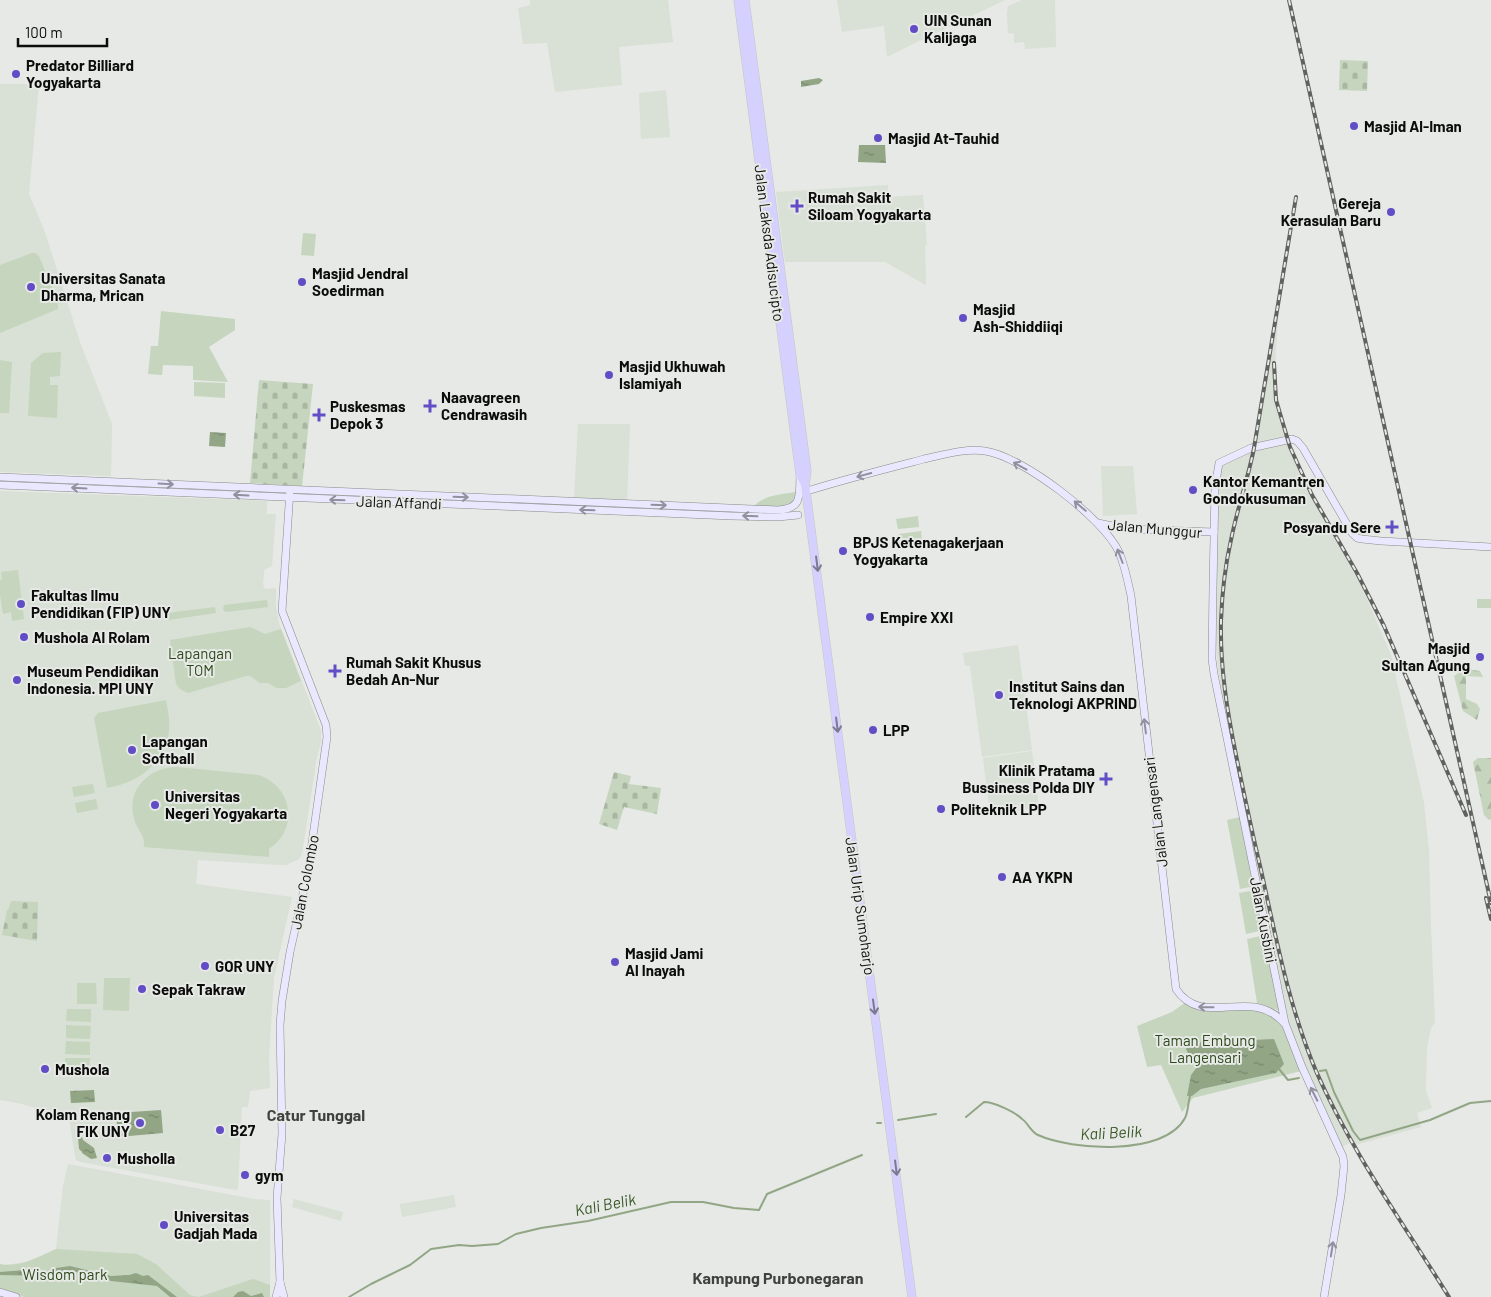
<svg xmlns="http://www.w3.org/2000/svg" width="1491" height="1297" font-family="Barlow,sans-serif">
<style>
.built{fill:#d9e0d5}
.green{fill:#c6d5be}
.forest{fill:url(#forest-firs)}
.cemetery{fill:url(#cemetery-stones)}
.water{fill:url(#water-ripples)}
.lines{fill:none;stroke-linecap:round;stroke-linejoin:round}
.stream{stroke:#92a686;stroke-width:2}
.secondary-casing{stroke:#888a86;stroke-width:8}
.primary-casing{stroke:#c5c5c4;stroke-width:9}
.secondary{stroke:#eae8ff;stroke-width:7}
.primary{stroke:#d4d1fe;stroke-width:8}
.rail-casing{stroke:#616260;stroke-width:4}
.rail{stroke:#e6e9e5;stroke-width:2;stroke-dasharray:5.5;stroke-linecap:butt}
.oneway{stroke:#91909d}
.oneway2{stroke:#7a7991}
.poi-dot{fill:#634dc6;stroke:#e6e9e5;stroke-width:2}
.labels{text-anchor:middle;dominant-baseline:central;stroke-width:4;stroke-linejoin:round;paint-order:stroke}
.poi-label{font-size:15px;font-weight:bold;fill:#0c0d0b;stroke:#e6e9e5;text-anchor:start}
.street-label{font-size:15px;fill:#0c0d0b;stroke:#e6e9e5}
.park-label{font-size:15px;fill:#2d491a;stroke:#e6e9e5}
.neighbourhood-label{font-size:16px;font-weight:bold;fill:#3f413d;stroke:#e6e9e5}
.water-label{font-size:16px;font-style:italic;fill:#3c5829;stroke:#e6e9e5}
</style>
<defs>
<pattern id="forest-firs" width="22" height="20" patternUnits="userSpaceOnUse" patternTransform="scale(1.25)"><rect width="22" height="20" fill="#c6d5be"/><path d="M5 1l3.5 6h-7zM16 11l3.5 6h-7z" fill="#a9b6a2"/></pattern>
<pattern id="cemetery-stones" width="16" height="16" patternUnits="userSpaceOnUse" patternTransform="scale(1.25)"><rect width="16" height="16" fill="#c6d5be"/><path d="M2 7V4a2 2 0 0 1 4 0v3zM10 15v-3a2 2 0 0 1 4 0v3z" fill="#a9b6a2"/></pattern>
<pattern id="water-ripples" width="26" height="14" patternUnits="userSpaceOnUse" patternTransform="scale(1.25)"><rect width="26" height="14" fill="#92a686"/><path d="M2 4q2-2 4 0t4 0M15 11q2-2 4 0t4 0" fill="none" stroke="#76866c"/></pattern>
</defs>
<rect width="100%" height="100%" fill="#e6e9e5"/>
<g class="built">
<polygon points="530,0 668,0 673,42 619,47 622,85 555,92 547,43 523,44 518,8 530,5"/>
<polygon points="837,0 1005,0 909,46 887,57 884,26 842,32"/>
<polygon points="1022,0 1055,0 1056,47 1025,49 1024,42 1014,43 1014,34 1008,33 1007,13 1008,6"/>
<polygon points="0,84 39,84 29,194 45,232 80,342 112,424 111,476 0,472"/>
<polygon points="666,90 670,137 641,139 639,93"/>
<polygon points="888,185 888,197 923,195 927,245 925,246 926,285 885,262 785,262 776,192"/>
<polygon points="1278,307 1279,307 1275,364 1275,382 1287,436 1254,444"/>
<polygon points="578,424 630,424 627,501 574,499"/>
<polygon points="1290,443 1313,495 1345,548 1391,655 1424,803 1429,850 1431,926 1435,1022 1431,1028 1427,1047 1426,1090 1432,1108 1417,1113 1421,1127 1352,1146 1350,1143 1342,1147 1310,1078 1288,1022 1221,694 1217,658 1214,590 1215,522 1221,470 1224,464 1247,453"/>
<polygon points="1101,466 1133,466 1137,514 1103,516"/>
<polygon points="0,491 267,501 267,514 276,514 272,566 264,570 263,584 265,589 276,588 276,607 279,623 317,720 321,731 321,742 317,757 302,854 299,859 286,865 280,865 198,860 196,884 292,897 274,978 269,1057 270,1088 250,1091 248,1107 242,1107 238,1188 236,1190 80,1162 76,1160 75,1156 69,1117 18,1103 0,1100"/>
<polygon points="1018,645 1032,750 982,757 970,666 965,666 963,653"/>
<polygon points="1032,751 1039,808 990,814 983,758"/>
<polygon points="68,1164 254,1199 270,1200 270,1297 0,1297 0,1264 5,1265 26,1262 56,1249 63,1186"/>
<polygon points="454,1195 456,1207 402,1217 400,1204"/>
<polygon points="294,1199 343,1212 341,1221 292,1207"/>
</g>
<g class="green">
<polygon points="303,233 316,234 314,256 301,255"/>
<polygon points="32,253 35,253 39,256 58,303 58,309 0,333 0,265"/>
<polygon points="161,311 235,319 235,330 209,347 228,382 193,380 193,366 163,365 162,375 148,374 151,346 158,346"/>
<polygon points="61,352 60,376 50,377 50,385 58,385 57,418 28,416 31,363 43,353"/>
<polygon points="0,360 12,362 9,413 0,413"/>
<polygon points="194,382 225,383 225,398 194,396"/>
<path d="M 796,492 L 795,502 L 784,507 L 754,506 C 764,495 783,494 796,492 Z"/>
<polygon points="535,503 637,507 637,509 535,505"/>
<polygon points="918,516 919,527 898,529 896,519"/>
<polygon points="921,531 922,542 901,545 899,534"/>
<polygon points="18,570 24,619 12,621 11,612 3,614 0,595 0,580 2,579 1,572"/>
<rect x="1477" y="599" width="14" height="9"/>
<polygon points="267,600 268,607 225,612 223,609 224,605"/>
<polygon points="215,607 216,613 168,620 167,613"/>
<polygon points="250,627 265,634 281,629 301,681 286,688 277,688 268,683 260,683 250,676 246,676 188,693 180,689 176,684 170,640"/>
<path d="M 166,700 C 168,710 170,721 169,731 C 165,764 137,783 107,788 L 94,718 L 98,713 Z"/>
<path d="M 177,767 L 258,775 C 292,786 300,828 269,849 L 269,857 L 144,847 C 145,833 137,831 134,818 C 126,790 149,767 177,767 Z"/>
<polygon points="93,784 95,793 74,797 72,787"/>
<polygon points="96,799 98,809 77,813 75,803"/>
<polygon points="1240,817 1255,886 1240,889 1227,820"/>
<polygon points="1255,890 1264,930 1246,934 1239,893"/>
<polygon points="1265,935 1280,1011 1257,1003 1247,939"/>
<polygon points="104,978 130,978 129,1011 103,1010"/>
<polygon points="77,983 96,983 97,1004 77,1004"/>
<polygon points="1186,1002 1254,1007 1273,1013 1285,1026 1301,1071 1193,1098 1182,1112 1161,1065 1147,1067 1137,1026 1172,1012"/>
<polygon points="67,1009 91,1009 91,1022 66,1021"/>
<polygon points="66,1025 91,1026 90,1039 66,1038"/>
<polygon points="66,1041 90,1042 90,1055 65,1054"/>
<polygon points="65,1058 90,1058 89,1071 65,1071"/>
<path d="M 56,1249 L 137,1254 L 156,1264 L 190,1295 L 199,1297 L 253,1279 L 270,1285 L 270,1297 L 25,1297 L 0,1289 L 0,1264 C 19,1268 39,1257 56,1249 Z"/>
</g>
<g class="forest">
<polygon points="1464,665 1473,670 1480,671 1483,677 1466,676 1466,699 1477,704 1480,709 1477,720 1463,711 1454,676 1463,670"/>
<polygon points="1478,758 1491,758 1491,819 1489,820 1484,815 1473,762"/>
</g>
<g class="cemetery">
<polygon points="1340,60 1368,61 1367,91 1339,90"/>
<polygon points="259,380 313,384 302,486 250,483"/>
<polygon points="614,772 631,776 629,784 661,788 657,814 624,807 617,830 599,824"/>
<polygon points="11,901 38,902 37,941 2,935 7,910 8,910"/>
</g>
<g class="water">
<polygon points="819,78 823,80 819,84 801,87 801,81"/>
<polygon points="859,145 885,145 886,163 858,162"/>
<polygon points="210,432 226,433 225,447 209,446"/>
<polygon points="1205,1034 1216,1042 1274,1039 1284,1064 1276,1073 1201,1089 1192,1096 1187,1096 1191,1075 1200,1063 1200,1056 1188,1053 1186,1049 1188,1046 1199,1045"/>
<polygon points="94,1090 95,1102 71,1103 70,1091"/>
<polygon points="161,1110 163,1133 118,1137 116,1113"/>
<polygon points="78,1137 82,1137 83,1140 94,1148 97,1158 91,1159 82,1153 82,1152 79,1149"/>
<polygon points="70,1266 111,1276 129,1275 136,1273 143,1276 148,1275 177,1297 170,1297 157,1286 111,1281 92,1274 75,1272 57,1272 43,1276 0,1275 0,1272 25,1270 34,1273 43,1273 56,1268"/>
<polygon points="243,1291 251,1296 262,1293 264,1297 233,1297 238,1292"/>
</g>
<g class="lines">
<g class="stream">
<polyline points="1279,1069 1288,1080 1299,1078"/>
<polyline points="1320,1071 1326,1070 1334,1092 1353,1131 1360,1140 1430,1120 1470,1103 1491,1101"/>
<path d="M 966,1117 L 984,1102 C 994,1102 1015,1112 1022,1119 C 1028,1123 1031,1132 1038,1135 C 1071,1150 1164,1157 1185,1118 C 1188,1113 1188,1103 1190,1096"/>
<polyline points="898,1120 936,1114"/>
<polyline points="877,1123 881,1123"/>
<polyline points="349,1297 371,1284 410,1265 431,1249 459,1245 472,1246 498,1244 516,1234 541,1228 588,1221 671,1202 703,1202 734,1208 759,1210 767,1194 862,1155"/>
</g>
<defs>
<g id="secondary">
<path d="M 0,477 L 778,510 C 803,509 799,495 800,475"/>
<polyline points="0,485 732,516 778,517 798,515"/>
<path d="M 807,491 C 845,479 885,469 924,459 C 943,455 965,448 985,451 C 1022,456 1103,518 1119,552 C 1125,566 1128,582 1131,596 L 1176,989 C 1203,1030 1251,985 1284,1023"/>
<polyline points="1098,523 1127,529 1214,532"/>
<polyline points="0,1292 16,1297"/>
<polyline points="276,1297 280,1282"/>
<polyline points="284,1297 280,1282 277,1198 282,1134 280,1025 282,1001 290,952 308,871 327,737 326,725 282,611 290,490"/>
<polyline points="1324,1297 1341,1195 1344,1166 1343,1157 1302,1067 1285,1023 1214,674 1212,659 1213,587 1215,488 1219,463 1251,448 1292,439 1297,441 1303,448 1352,533 1357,538 1362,539 1381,541 1491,547"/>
</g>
<g id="primary">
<polyline points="738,0 800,475 805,484"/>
<polyline points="745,0 807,471 805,484 912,1297"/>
</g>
</defs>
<use href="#secondary" class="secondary-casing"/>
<use href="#primary" class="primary-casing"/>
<use href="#secondary" class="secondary"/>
<use href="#primary" class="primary"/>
<defs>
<g id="rail">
<polyline points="1289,0 1491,903"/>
<path d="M 1296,197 L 1254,448 C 1248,479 1237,509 1231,540 C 1225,566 1222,594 1221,621 C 1220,667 1227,710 1236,755 C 1244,794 1252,832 1261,870 C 1276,938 1289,1007 1316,1071 C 1351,1151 1403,1223 1449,1297"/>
<polyline points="1274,363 1276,400 1290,447 1312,495 1357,573 1384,626 1466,815"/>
<polyline points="1486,898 1491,919"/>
</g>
</defs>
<use href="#rail" class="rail-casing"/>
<use href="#rail" class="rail"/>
</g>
<defs><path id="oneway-shaft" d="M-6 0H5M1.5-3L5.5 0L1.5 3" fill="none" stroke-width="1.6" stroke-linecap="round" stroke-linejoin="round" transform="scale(1.25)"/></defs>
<g class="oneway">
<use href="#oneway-shaft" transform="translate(1020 466) rotate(-151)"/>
<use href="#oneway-shaft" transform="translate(864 475) rotate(165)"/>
<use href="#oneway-shaft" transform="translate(166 484) rotate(3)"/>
<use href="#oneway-shaft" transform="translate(79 488) rotate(-177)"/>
<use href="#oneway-shaft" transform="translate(241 495) rotate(-177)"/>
<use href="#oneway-shaft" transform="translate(461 497) rotate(2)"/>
<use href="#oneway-shaft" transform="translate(337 500) rotate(-178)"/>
<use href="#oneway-shaft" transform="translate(659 505) rotate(2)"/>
<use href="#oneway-shaft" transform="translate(1080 506) rotate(-140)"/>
<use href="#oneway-shaft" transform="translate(587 510) rotate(-178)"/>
<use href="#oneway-shaft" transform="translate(750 516) rotate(-178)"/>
<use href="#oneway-shaft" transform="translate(1120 556) rotate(-111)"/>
<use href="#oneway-shaft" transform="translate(1145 726) rotate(-97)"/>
<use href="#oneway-shaft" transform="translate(1206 1007) rotate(-179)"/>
<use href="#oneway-shaft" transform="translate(1314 1094) rotate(-117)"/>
<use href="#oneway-shaft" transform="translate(1332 1249) rotate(-81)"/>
</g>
<g class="oneway2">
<use href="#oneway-shaft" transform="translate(817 564) rotate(83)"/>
<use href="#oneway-shaft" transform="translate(837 725) rotate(83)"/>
<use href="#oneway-shaft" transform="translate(874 1007) rotate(82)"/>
<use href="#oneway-shaft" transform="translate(896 1168) rotate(83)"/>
</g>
<g class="poi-dot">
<circle cx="914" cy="29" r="5"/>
<circle cx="16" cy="74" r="5"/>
<circle cx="1354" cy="126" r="5"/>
<circle cx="878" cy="138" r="5"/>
<path d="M794.5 198.5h5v5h5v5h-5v5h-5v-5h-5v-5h5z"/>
<circle cx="1391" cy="212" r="5"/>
<circle cx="302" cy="282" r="5"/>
<circle cx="31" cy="287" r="5"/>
<circle cx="963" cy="318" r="5"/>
<circle cx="609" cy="375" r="5"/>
<path d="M427.5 398.5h5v5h5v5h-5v5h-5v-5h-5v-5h5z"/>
<path d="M316.5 407.5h5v5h5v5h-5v5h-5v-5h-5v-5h5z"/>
<circle cx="1193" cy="490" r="5"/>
<path d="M1389.5 519.5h5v5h5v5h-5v5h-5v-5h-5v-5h5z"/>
<circle cx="843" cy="551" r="5"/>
<circle cx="21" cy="604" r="5"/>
<circle cx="870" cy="617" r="5"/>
<circle cx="24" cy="637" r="5"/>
<circle cx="1480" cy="657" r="5"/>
<path d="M332.5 663.5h5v5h5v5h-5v5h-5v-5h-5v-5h5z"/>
<circle cx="17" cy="680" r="5"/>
<circle cx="999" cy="695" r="5"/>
<circle cx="873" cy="730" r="5"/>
<circle cx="132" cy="750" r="5"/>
<path d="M1103.5 771.5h5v5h5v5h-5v5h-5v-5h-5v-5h5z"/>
<circle cx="155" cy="805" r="5"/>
<circle cx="941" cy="809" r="5"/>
<circle cx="1002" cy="877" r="5"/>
<circle cx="615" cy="962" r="5"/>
<circle cx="205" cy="966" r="5"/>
<circle cx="142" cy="989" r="5"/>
<circle cx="45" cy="1069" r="5"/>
<circle cx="140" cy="1123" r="5"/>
<circle cx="220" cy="1130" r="5"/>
<circle cx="107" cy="1158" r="5"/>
<circle cx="245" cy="1175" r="5"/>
<circle cx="164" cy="1225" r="5"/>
</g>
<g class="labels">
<g class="poi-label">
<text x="924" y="20">UIN Sunan<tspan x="924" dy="17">Kalijaga</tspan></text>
<text x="26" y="65">Predator Billiard<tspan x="26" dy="17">Yogyakarta</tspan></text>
<text x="1364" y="126">Masjid Al-Iman</text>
<text x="888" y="138">Masjid At-Tauhid</text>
<text x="808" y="197">Rumah Sakit<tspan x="808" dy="17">Siloam Yogyakarta</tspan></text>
<text x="1381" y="203" text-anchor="end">Gereja<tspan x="1381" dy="17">Kerasulan Baru</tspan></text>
<text x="312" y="273">Masjid Jendral<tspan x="312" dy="17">Soedirman</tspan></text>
<text x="41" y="278">Universitas Sanata<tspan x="41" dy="17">Dharma, Mrican</tspan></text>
<text x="973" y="309">Masjid<tspan x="973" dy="17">Ash-Shiddiiqi</tspan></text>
<text x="619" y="366">Masjid Ukhuwah<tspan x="619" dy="17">Islamiyah</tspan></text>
<text x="441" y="397">Naavagreen<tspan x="441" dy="17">Cendrawasih</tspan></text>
<text x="330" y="406">Puskesmas<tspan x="330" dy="17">Depok 3</tspan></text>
<text x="1203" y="481">Kantor Kemantren<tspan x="1203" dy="17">Gondokusuman</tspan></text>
<text x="1381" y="527" text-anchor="end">Posyandu Sere</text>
<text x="853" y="542">BPJS Ketenagakerjaan<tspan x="853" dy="17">Yogyakarta</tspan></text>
<text x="31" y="595">Fakultas Ilmu<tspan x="31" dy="17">Pendidikan (FIP) UNY</tspan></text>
<text x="880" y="617">Empire XXI</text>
<text x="34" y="637">Mushola Al Rolam</text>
<text x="1470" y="648" text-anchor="end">Masjid<tspan x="1470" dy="17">Sultan Agung</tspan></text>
<text x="346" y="662">Rumah Sakit Khusus<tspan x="346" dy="17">Bedah An-Nur</tspan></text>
<text x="27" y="671">Museum Pendidikan<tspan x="27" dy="17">Indonesia. MPI UNY</tspan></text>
<text x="1009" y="686">Institut Sains dan<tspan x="1009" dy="17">Teknologi AKPRIND</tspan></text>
<text x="883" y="730">LPP</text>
<text x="142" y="741">Lapangan<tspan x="142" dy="17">Softball</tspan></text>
<text x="1095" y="770" text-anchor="end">Klinik Pratama<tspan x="1095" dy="17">Bussiness Polda DIY</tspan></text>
<text x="165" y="796">Universitas<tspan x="165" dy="17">Negeri Yogyakarta</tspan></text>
<text x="951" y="809">Politeknik LPP</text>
<text x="1012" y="877">AA YKPN</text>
<text x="625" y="953">Masjid Jami<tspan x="625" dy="17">Al Inayah</tspan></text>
<text x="215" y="966">GOR UNY</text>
<text x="152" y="989">Sepak Takraw</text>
<text x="55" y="1069">Mushola</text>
<text x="130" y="1114" text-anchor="end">Kolam Renang<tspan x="130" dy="17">FIK UNY</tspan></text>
<text x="230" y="1130">B27</text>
<text x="117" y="1158">Musholla</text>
<text x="255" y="1175">gym</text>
<text x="174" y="1216">Universitas<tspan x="174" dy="17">Gadjah Mada</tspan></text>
</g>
<g class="street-label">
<text transform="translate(770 243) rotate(83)">Jalan Laksda Adisucipto</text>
<text transform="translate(399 502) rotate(2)">Jalan Affandi</text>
<text transform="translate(1155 528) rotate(5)">Jalan Munggur</text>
<text transform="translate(1155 812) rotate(-97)">Jalan Langensari</text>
<text transform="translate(304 882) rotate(-79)">Jalan Colombo</text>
<text transform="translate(861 906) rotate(82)">Jalan Urip Sumoharjo</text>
<text transform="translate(1264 920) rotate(79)">Jalan Kusbini</text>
</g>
<g class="park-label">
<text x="200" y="653">Lapangan<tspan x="200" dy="17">TOM</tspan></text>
<text x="1205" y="1040">Taman Embung<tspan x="1205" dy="17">Langensari</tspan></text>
<text x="65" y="1274">Wisdom park</text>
</g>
<g class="neighbourhood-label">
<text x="316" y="1114">Catur Tunggal</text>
<text x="778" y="1277">Kampung Purbonegaran</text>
</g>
<g class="water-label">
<text transform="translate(1111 1132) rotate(-3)">Kali Belik</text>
<text transform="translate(605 1204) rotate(-11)">Kali Belik</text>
</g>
</g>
<path d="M18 38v8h89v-8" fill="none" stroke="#0c0d0b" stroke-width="2.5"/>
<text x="25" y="38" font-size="15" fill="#0c0d0b" stroke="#e6e9e5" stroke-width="4" paint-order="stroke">100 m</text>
</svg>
